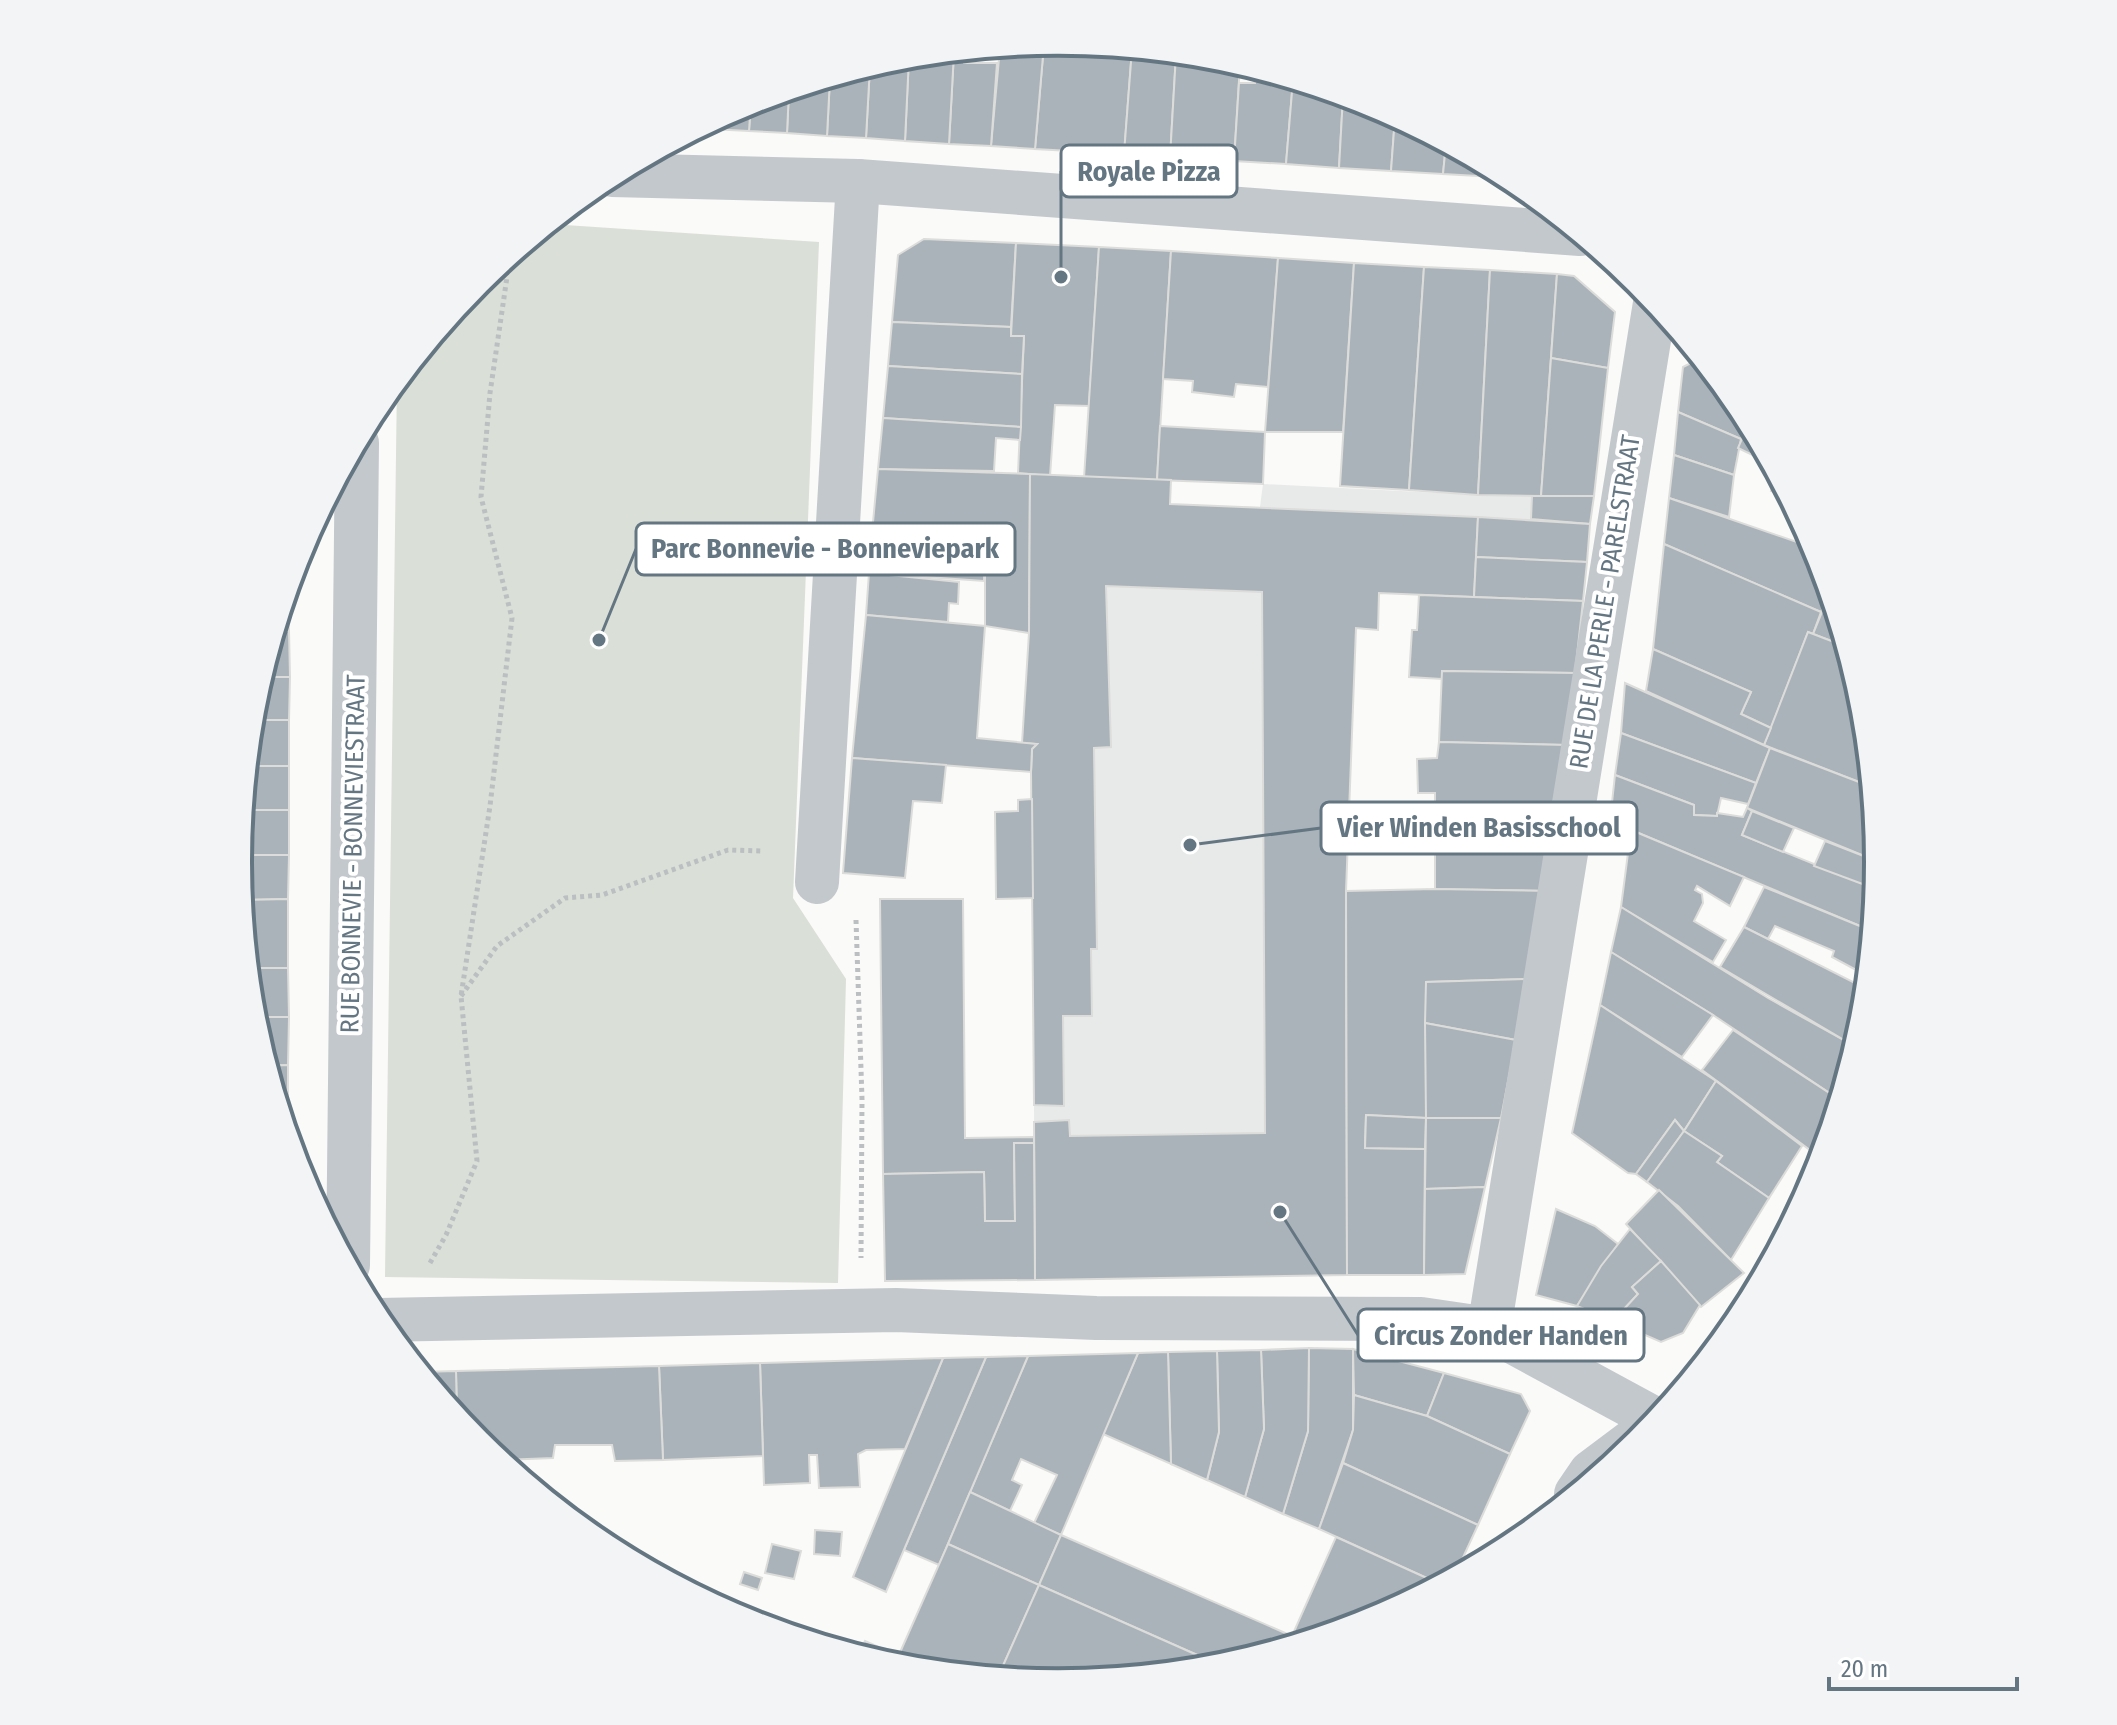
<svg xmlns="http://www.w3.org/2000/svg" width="2117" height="1725" font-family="'Fira Sans Condensed',sans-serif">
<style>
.built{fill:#e8e9e9}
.green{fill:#dadfd7}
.building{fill:#aab3b9;stroke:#dcdcda;stroke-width:2}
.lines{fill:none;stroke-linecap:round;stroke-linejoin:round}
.path{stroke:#bbbfc2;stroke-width:5;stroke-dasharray:4 4;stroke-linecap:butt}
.minor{stroke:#c3c8cc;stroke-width:44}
.tertiary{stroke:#c3c8cc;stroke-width:44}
.labels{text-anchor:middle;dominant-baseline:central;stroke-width:8;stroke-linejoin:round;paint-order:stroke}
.street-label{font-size:26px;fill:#657683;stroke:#fff}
.rim{fill:none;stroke:#657683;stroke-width:4}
.leader{fill:none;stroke:#657683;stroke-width:3}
.callout-dot{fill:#657683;stroke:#fff;stroke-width:3}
.callout{fill:#fff;stroke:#657683;stroke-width:3}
.callout-label{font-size:28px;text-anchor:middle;font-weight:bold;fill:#657683}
</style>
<rect width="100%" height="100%" fill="#fafaf8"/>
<polygon class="built" points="1030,474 1171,480 1171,504 1260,507 1263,484 1478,495 1594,496 1590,524 1479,517 1379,593 1378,630 1356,629 1346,891 1347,1275 1035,1280 1032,749 1022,743 1029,633"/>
<polygon class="green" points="550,224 819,242 793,898 846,979 838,1283 385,1277 397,381 479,282"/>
<g class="building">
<polygon points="1059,42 1132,49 1124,154 1035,149 1044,44"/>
<polygon points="1044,44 1035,149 991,146 1000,48"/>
<polygon points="1132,49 1176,54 1170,158 1124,154"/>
<polygon points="965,51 964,63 997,63 991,146 949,144 954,52"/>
<polygon points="954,52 949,144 905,141 909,57"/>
<polygon points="1176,54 1219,58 1240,64 1234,161 1170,158"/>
<polygon points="909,57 905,141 866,138 870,66"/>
<polygon points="870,66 866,138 827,136 830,78"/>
<polygon points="1255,69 1293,80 1286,164 1234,161 1239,83 1255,83"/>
<polygon points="830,78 827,136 787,133 789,91"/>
<polygon points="1293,80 1343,96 1339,168 1286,164"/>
<polygon points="789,91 787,133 749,131 751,102"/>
<polygon points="1343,96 1395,117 1391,171 1339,168"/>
<polygon points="751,102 749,131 709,129 709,123"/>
<polygon points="1395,117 1446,144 1443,174 1391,171"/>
<polygon points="1446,144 1496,171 1496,177 1443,174"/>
<polygon points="924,239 1016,243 1011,327 892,322 898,255"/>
<polygon points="1016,243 1099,247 1089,406 1055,405 1050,476 1018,473 1024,336 1011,336"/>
<polygon points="1099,247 1171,251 1157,480 1084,478"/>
<polygon points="1171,251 1278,258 1268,387 1236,384 1234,397 1192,392 1193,381 1163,379"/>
<polygon points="1278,258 1354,263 1343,432 1265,432"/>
<polygon points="1354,263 1424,267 1409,490 1340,486"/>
<polygon points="1424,267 1490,270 1478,495 1409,490"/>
<polygon points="1490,270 1557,274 1541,496 1478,495"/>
<polygon points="1557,274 1574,276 1615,312 1608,368 1551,358"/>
<polygon points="892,322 1011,327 1011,336 1024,336 1022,374 888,366"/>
<polygon points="1551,358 1608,368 1594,496 1541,496"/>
<polygon points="1701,358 1749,422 1741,439 1678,412 1683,367"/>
<polygon points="888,366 1022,374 1021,427 883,418"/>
<polygon points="1678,412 1741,439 1734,475 1674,455"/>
<polygon points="883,418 1021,427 1020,440 996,438 994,471 878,469"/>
<polygon points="1749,422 1771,464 1738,448"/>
<polygon points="1160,426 1265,432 1263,484 1157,480"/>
<polygon points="1674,455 1734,475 1729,517 1669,498"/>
<polygon points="878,469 1030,474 1029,633 985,626 985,538 954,541 872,533"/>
<polygon points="1030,474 1171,480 1170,504 1478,517 1474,597 1379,593 1378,630 1356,628 1346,891 1347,1275 1035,1280 1034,1122 1069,1120 1070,1136 1265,1133 1262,592 1106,586 1111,747 1094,748 1097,949 1091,949 1092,1016 1063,1016 1064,1106 1034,1105 1031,772 1032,749 1037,744 1022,743 1029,633"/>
<polygon points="1777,475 1790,498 1771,491"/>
<polygon points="1532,496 1594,496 1590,524 1531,519"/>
<polygon points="1669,498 1817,549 1820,560 1813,576 1827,583 1830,592 1821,612 1664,544"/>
<polygon points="1478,517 1590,524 1587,562 1476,557"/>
<polygon points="872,533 954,541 985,538 984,581 869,573"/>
<polygon points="1664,544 1821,612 1813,634 1808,632 1771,728 1741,714 1751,692 1653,649"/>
<polygon points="1476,557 1587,562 1583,601 1474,597"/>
<polygon points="869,573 959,582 958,604 949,603 948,622 866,615"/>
<polygon points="287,592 289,631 275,631"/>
<polygon points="1830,592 1847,647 1813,634"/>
<polygon points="1419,595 1583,601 1575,673 1442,671 1442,679 1409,677 1412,630 1417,630"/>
<polygon points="866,615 985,626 977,738 1037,744 1032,749 1031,772 852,758"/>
<polygon points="275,631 289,631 290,677 261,677"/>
<polygon points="1808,632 1847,647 1863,703 1872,787 1764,745"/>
<polygon points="1653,649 1751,692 1741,714 1771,728 1764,745 1646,691"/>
<polygon points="1442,671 1575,673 1566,745 1439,742"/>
<polygon points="261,677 290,677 289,720 252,720"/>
<polygon points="1625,683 1770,748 1756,783 1621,733"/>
<polygon points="252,720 289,720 289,766 248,766"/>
<polygon points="1621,733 1756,783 1748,804 1721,798 1717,816 1694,815 1694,805 1615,775"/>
<polygon points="1439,742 1566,745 1558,819 1435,816 1435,793 1418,793 1417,759 1437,758"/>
<polygon points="1770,748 1872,787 1879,862 1747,808"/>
<polygon points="852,758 946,765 942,803 913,801 905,878 843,873"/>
<polygon points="248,766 289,766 289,810 243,810"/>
<polygon points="1615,775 1694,805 1694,815 1717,816 1717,813 1743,817 1747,808 1752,811 1742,835 1876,889 1872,931 1610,821"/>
<polygon points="1032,799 1033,898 996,899 995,812 1018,811 1018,800"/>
<polygon points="243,810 289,810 289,855 239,855"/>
<polygon points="1752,811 1794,828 1783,852 1742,835"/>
<polygon points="1435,816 1558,819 1549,891 1435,889"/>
<polygon points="1631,830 1744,877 1730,906 1697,886 1695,890 1702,894 1703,903 1694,921 1726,940 1713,962 1621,907"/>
<polygon points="1825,841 1879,862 1876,889 1814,866"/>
<polygon points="239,855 289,855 288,899 242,900"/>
<polygon points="1764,887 1872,931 1867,989 1855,984 1860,972 1832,957 1834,951 1775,926 1768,939 1744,927"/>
<polygon points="1435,889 1548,891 1529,979 1426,982 1426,1118 1366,1115 1365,1148 1425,1149 1424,1275 1347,1275 1346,891"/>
<polygon points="288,899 288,968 248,968 242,900"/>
<polygon points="880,899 963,899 965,1138 1034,1137 1034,1143 1014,1143 1015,1221 985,1221 984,1172 883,1174"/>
<polygon points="1621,907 1768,998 1856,1047 1840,1100 1713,1015 1611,952"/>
<polygon points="1744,927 1867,989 1863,1023 1856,1047 1720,967"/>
<polygon points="1611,952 1713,1015 1682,1057 1600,1005"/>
<polygon points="248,968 288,968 289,1017 253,1017"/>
<polygon points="1529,979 1516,1040 1425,1023 1426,982"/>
<polygon points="1600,1005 1716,1081 1684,1131 1675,1120 1636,1174 1628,1173 1572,1133"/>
<polygon points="253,1017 289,1017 288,1065 267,1066"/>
<polygon points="1425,1023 1516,1040 1501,1118 1426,1118"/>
<polygon points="1733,1030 1840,1100 1822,1159 1702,1070"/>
<polygon points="288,1065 288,1114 281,1114 267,1066"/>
<polygon points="1716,1081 1802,1146 1769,1198 1717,1162 1722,1156 1684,1131"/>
<polygon points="1366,1115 1426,1118 1425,1149 1365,1148"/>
<polygon points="1426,1118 1501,1118 1485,1187 1425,1189"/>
<polygon points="1675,1120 1684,1131 1647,1182 1636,1174"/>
<polygon points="1684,1131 1722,1156 1717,1162 1769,1198 1731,1260 1678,1206 1647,1182"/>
<polygon points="1014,1143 1034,1143 1035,1280 885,1281 883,1174 984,1172 985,1221 1015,1221"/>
<polygon points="1485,1187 1465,1274 1424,1275 1425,1189"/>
<polygon points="1659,1190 1744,1273 1701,1307 1626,1224"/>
<polygon points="1556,1209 1595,1226 1618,1244 1577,1306 1536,1295"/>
<polygon points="1630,1229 1661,1261 1632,1287 1638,1294 1613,1321 1577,1306 1601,1266"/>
<polygon points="1661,1261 1700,1305 1683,1333 1661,1342 1613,1321 1638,1294 1632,1287"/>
<polygon points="1309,1348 1353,1349 1353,1430 1319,1529 1283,1514 1308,1431"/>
<polygon points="1309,1348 1308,1431 1283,1514 1245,1497 1264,1429 1261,1350"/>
<polygon points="1353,1349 1444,1373 1427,1416 1354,1395"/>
<polygon points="1261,1350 1264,1429 1245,1497 1207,1480 1219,1432 1217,1351"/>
<polygon points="1217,1351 1219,1432 1207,1480 1171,1464 1168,1352"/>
<polygon points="1168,1352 1171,1464 1103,1434 1138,1353"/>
<polygon points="1138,1353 1061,1535 1034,1523 1057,1475 1021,1459 1012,1480 1022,1485 1010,1511 970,1492 1028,1356"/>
<polygon points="1028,1356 939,1565 904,1550 986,1357"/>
<polygon points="986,1357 886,1592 853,1577 943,1358"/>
<polygon points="943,1358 905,1449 866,1450 858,1454 860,1487 819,1488 817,1455 809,1455 810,1483 764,1485 760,1363"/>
<polygon points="760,1363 763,1456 663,1460 659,1366"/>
<polygon points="659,1366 663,1460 615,1461 612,1445 555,1445 553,1458 500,1460 478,1442 457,1417 456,1371"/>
<polygon points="456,1371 457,1417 420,1372"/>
<polygon points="1444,1373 1521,1394 1530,1411 1510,1454 1427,1416"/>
<polygon points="1354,1395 1427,1416 1510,1454 1478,1525 1343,1463 1353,1430"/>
<polygon points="1343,1463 1478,1525 1454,1577 1440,1584 1319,1529"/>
<polygon points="970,1492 1061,1535 1039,1585 948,1544"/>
<polygon points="561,1510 583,1513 582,1528"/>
<polygon points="815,1530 842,1532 840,1556 814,1554"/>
<polygon points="1061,1535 1292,1636 1304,1641 1222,1666 1039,1585"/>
<polygon points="1336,1537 1440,1584 1372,1621 1304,1641 1292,1636"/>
<polygon points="772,1544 801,1551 794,1579 765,1573"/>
<polygon points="948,1544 1039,1585 998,1677 894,1666"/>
<polygon points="744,1572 762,1578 758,1590 740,1584"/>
<polygon points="1039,1585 1222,1666 1058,1683 998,1677"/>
<polygon points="828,1634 861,1648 858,1655 824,1645"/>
<polygon points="865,1641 899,1656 894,1666 858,1655"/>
</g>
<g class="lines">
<g class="path">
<polyline points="856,920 862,1099 861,1258"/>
<polyline points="461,996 497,946 565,898 602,895 728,850 762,851"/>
<polyline points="430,1263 446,1235 477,1161 461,996 490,806 512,618 481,497 490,393 507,277 505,260"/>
</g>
<g class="minor">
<polyline points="612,175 858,181 1580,234"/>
<polyline points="817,882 858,181"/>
<polyline points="348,1265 357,443"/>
<polyline points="378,1320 896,1310 1096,1318 1421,1319 1489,1329 1657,1420"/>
<polyline points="1489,1329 1655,303"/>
</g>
<polyline class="tertiary" points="1576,1494 1591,1472 1651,1427"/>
</g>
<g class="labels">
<g class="street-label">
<text transform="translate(1605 602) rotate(-81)">RUE DE LA PERLE - PARELSTRAAT</text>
<text transform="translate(353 854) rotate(-89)">RUE BONNEVIE - BONNEVIESTRAAT</text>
</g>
</g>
<path d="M0 0H2117V1725H0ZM252 862a806 806 0 1 1 1612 0a806 806 0 1 1-1612 0Z" fill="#f3f4f5" fill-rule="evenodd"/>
<path class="rim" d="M252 862a806 806 0 1 1 1612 0a806 806 0 1 1-1612 0Z"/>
<path class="leader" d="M1061 277L1061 171M599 640L636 549M1190 845L1321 828M1280 1212L1358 1335"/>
<g class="callout-dot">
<circle cx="1061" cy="277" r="8"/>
<circle cx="599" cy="640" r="8"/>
<circle cx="1190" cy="845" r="8"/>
<circle cx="1280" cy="1212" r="8"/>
</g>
<g class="callout">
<rect x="1061" y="145" width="176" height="52" rx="8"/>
<rect x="636" y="523" width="379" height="52" rx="8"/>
<rect x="1321" y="802" width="316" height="52" rx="8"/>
<rect x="1358" y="1309" width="286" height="52" rx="8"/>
</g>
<g class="callout-label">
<text x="1149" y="181">Royale Pizza</text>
<text x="825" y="558">Parc Bonnevie - Bonneviepark</text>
<text x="1479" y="837">Vier Winden Basisschool</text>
<text x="1501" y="1345">Circus Zonder Handen</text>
</g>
<path d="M1829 1677v12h188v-12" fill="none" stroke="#657683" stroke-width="4"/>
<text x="1841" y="1677" font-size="24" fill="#657683" stroke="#ffffff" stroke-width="6" paint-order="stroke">20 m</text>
</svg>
